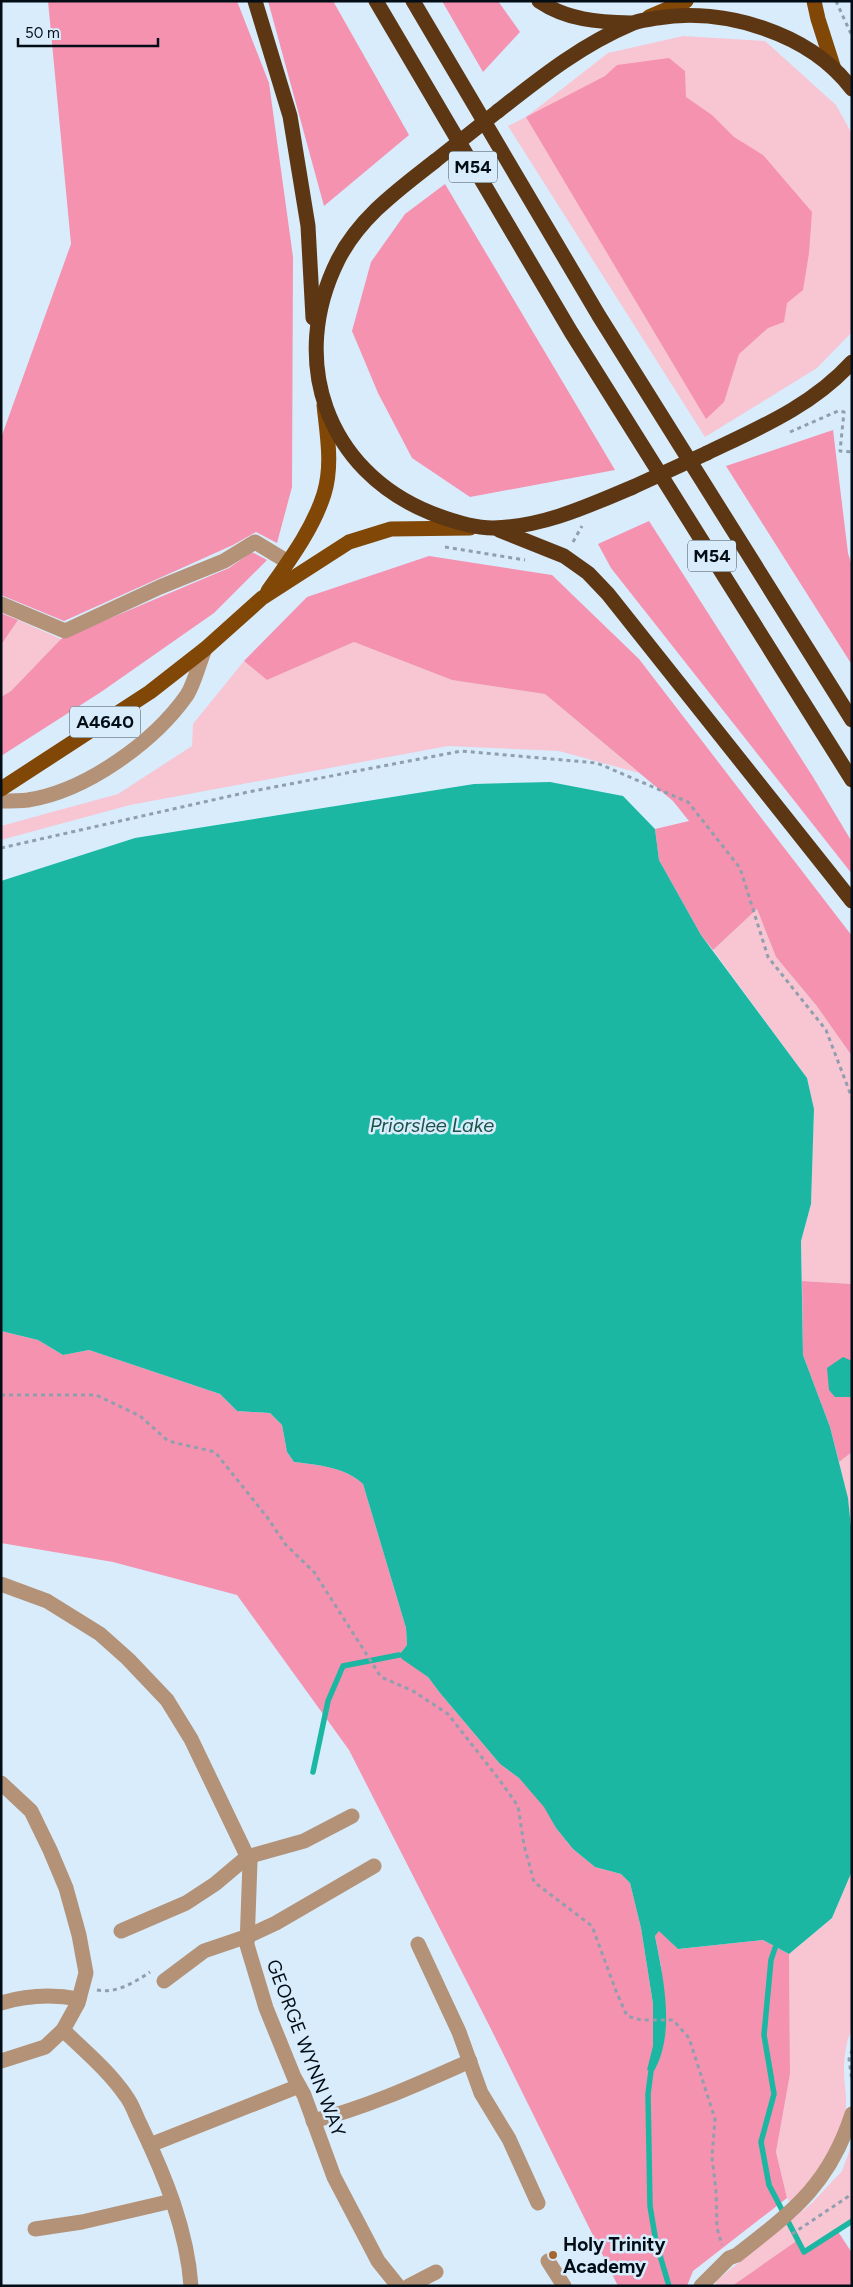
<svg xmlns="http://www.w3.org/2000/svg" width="853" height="2287" font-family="Figtree,sans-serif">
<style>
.green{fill:#f8c5d3}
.forest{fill:#f492b0}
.water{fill:#1bb7a2}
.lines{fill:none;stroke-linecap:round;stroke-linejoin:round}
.stream{stroke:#1bb7a2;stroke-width:5.5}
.path{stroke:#8f9fad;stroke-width:3;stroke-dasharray:4 4;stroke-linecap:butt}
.minor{stroke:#b39277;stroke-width:15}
.major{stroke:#814707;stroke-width:15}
.highway{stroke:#5d3713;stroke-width:15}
.highway-bridge{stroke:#5d3713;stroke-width:15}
.poi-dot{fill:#a5672d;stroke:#d8ecfc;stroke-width:2}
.labels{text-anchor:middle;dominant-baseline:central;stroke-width:5;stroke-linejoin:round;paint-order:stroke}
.shield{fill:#d8ecfc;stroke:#43505a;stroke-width:1}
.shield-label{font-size:18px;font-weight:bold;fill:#030d15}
.street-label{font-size:19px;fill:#030d15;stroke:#d8ecfc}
.poi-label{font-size:19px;font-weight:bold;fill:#030d15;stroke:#d8ecfc;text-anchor:start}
.water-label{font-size:20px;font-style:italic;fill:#195349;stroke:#d8ecfc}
</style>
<rect width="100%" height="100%" fill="#d8ecfc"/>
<g class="green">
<polygon points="683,36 765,41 836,105 852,134 852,332 817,368 705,437 508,126 526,117 608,53"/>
<polygon points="18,620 61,639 11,691 1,697 1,645"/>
<polygon points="354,642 452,680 545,694 639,773 559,751 448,746 130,805 1,840 1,826 118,794 192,746 193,724 244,661 267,680"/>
<polygon points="757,909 776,957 816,1005 852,1056 852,1284 802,1281 801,1241 811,1204 814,1109 807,1078 713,950"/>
<polygon points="852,1452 852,1537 848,1499 839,1462"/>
<path d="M 852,1871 L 852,2029 C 846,2041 844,2058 844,2071 C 844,2085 848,2100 845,2114 C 836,2147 813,2177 792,2204 L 787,2198 L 776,2152 L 790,2074 L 789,1954 L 832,1918 Z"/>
<polygon points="852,2144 852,2221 804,2252 797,2241 732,2286 716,2286 716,2281 812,2203 842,2171"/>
</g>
<g class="forest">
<polygon points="48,1 237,1 269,83 293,257 292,487 277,543 256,532 233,545 64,621 1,595 1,438 71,244"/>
<polygon points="268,1 333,1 409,135 324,206"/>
<polygon points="442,1 498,1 520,32 483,72"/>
<polygon points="669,58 685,71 686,97 712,115 734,137 763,155 812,212 809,253 803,290 787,303 784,322 768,328 739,354 724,402 706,419 526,117 605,76 617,65"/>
<polygon points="445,184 615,470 470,497 412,458 378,393 352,331 371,262 405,214"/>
<polygon points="833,430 848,553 852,566 852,665 726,466"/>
<polygon points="649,521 813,777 852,842 852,874 611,568 598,544"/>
<polygon points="252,552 267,560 214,613 101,692 1,756 1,697 11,691 61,639 229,568"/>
<polygon points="429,556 552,575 639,659 852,936 852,1056 816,1005 776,957 757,909 713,950 701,935 659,860 655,829 689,821 673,801 545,694 452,680 354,642 267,680 244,661 307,597"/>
<polygon points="1,613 18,620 1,645"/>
<polygon points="802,1281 852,1284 852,1452 839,1462 830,1427 803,1355"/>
<path d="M 1,1331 L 38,1340 L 63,1355 L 89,1350 L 220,1394 L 237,1411 L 270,1413 L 282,1425 L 287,1452 L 294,1462 C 318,1465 345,1467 363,1484 L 406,1628 L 407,1645 L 399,1655 L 428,1677 L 440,1693 L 500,1764 L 519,1778 L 545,1807 L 556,1828 L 573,1849 L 595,1867 L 621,1874 L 630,1883 L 641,1928 L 653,2004 L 653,2046 L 666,2023 L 661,1966 L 655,1936 L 659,1930 L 678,1949 L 763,1940 L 789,1954 L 790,2074 L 776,2152 L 787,2198 L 693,2271 L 687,2286 L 618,2286 L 492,2031 L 349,1750 L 237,1595 L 113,1562 L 1,1543 Z"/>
<polygon points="837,2230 852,2253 852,2286 732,2286 798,2240 804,2252"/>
</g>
<g class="water">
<path d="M 550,782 L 623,796 L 655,829 L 659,860 L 701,935 L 807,1078 L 814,1109 L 811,1204 L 801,1241 L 803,1355 L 830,1427 L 848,1498 L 852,1537 L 852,1871 L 832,1918 L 789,1954 L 763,1940 L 678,1949 L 659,1931 L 655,1936 C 663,1977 676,2032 654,2071 L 647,2070 L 653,2046 L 653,2004 L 641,1928 L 630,1883 L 621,1874 L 595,1867 L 573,1849 L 556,1828 L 544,1807 L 519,1778 L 500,1764 L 440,1693 L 428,1677 L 402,1659 L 399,1655 L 407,1645 L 406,1628 L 363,1484 C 345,1467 318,1465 294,1462 L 287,1452 L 282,1425 L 270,1413 L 237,1411 L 220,1394 L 89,1350 L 63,1355 L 38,1340 L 1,1331 L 1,881 L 135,838 L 474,784 Z"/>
<polygon points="843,1357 852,1361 852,1397 835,1397 829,1390 827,1368"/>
</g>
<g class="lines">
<g class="stream">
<polyline points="313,1772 328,1701 343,1666 399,1655"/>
<polyline points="775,1948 771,1960 764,2035 774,2094 761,2142 769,2185 804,2252 852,2221"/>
<polyline points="651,2071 648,2094 650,2206 656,2242 669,2286"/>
</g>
<g class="path">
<polyline points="836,1 852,36"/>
<polyline points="790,432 838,411 844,412 840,451 852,452"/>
<polyline points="573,542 582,526"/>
<polyline points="445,547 525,560"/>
<polyline points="1,848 248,792 461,751 597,763 688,802 740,868 768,957 826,1030 852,1098"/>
<polyline points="1,1395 96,1395 140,1416 168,1441 215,1452 267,1517 286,1545 314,1572 381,1677 413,1691 448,1714 498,1778 518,1806 524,1845 534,1882 592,1926 616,1991 627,2016 641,2020 673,2020 689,2038 715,2119 712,2157 716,2191 717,2228 722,2245"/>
<path d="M 97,1990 C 116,1994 135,1982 150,1972"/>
<polyline points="852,2050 849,2059 852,2082"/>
<polyline points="792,2234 852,2194"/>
</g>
<g class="minor">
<polyline points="1,604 65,631 160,587 224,561 255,542 288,562"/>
<path d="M 1,801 C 10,801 19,801 28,800 C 86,791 154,742 187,695 C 195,682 199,663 205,649"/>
<polyline points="1,1584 47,1601 100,1634 128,1659 167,1700 191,1739 250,1862 247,1945 266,2008 294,2077 304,2095 334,2177 378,2261 398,2286"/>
<polyline points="1,1783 31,1811 50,1850 66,1888 79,1935 86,1973 78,2003 63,2030 45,2047 1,2061"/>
<polyline points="121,1931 186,1903 215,1884 247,1857 304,1841 352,1816"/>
<polyline points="418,1944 459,2032 481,2093 509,2139 538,2203"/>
<polyline points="164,1981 204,1951 248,1936 276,1923 374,1866"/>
<path d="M 1,2003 C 28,1995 52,1994 79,1999"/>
<path d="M 63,2030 C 84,2050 109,2071 126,2096 C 133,2105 136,2117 141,2126 C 165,2176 187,2230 191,2286"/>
<path d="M 313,2121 C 368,2107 418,2084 470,2061"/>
<polyline points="150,2145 299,2086"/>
<polyline points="35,2229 82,2222 172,2201"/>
<polyline points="548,2261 564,2286"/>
<polyline points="409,2286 436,2272"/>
<path d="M 701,2286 L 729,2258 L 737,2255 C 793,2211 829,2185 852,2114"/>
</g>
<g class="major">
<polyline points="814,1 818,19 834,69"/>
<polyline points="649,17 686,1"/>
<path d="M 268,591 C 289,561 313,529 324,494 C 333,465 327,434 324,405"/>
<polyline points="1,789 150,692 205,649 262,598 349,542 391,529 470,528"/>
</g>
<g class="highway">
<polyline points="255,1 290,116 308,226 313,318"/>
<polyline points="376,1 571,332 852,780"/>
<polyline points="413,1 599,316 852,720"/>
<path d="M 539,1 C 567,20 598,22 631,23"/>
<path d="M 498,111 C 540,78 581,45 631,24 C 639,20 648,20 657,18 C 724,7 810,33 852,89"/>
<path d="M 435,161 C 398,190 360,217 338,260 C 288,360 326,471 431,513 C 449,520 473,528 493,528 C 543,527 588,506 633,487"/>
<path d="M 707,453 C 759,428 812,406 852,362"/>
<polyline points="499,530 564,556 588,573 608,594 852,901"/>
</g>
<g class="highway-bridge">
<polyline points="435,161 498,111"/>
<polyline points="633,487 707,453"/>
</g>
</g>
<circle class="poi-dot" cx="553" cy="2255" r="5"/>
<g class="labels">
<g class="shield">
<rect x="449" y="151.5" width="48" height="31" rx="4"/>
<rect x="688" y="540.5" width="48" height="31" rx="4"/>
<rect x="70" y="706.5" width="70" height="31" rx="4"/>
</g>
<g class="shield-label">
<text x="473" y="167">M54</text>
<text x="712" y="556">M54</text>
<text x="105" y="722">A4640</text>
</g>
<g class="street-label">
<text transform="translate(306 2048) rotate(69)">GEORGE WYNN WAY</text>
</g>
<g class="poi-label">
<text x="563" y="2244">Holy Trinity<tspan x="563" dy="22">Academy</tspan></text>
</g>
<g class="water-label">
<text x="432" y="1125">Priorslee Lake</text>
</g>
</g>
<rect width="853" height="2287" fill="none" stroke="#030d15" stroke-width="5"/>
<path d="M18 38v8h140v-8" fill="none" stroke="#030d15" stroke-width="2.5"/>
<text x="25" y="38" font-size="15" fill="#030d15" stroke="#d8ecfc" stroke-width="4" paint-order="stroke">50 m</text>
</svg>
